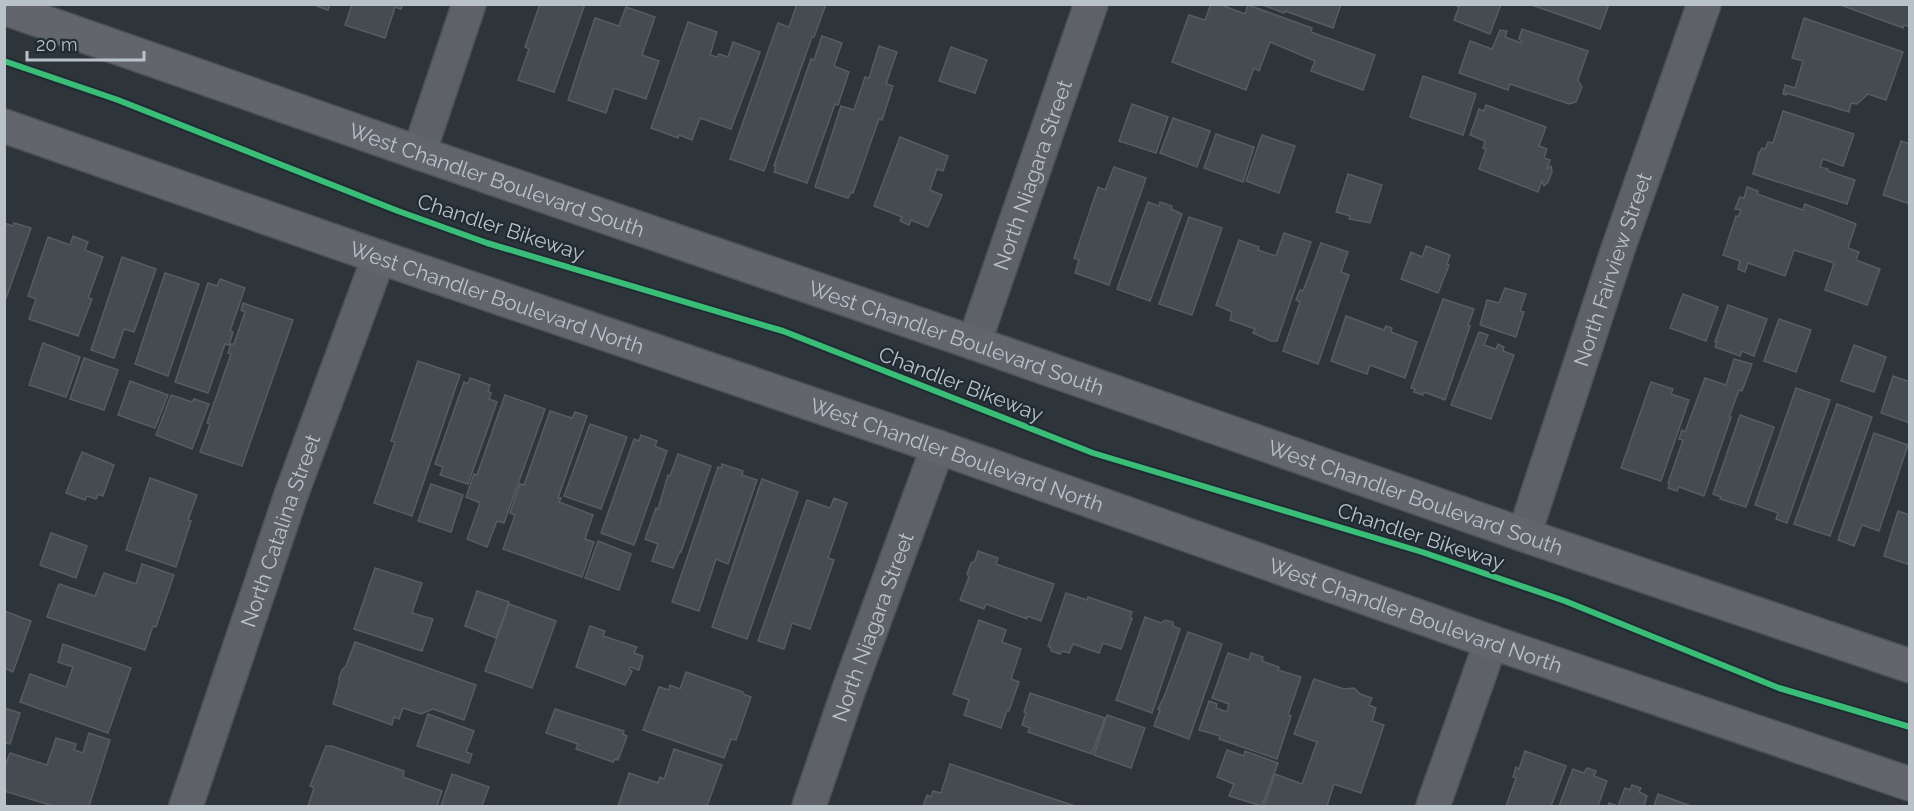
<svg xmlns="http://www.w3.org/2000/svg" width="1914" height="811" font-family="Raleway,sans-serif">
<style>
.building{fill:#454b50;stroke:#565c61;stroke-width:1.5}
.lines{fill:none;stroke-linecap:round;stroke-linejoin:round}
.street-casing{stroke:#4b5054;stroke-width:36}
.secondary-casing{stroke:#4b5054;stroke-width:36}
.street{stroke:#5e6268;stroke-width:33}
.secondary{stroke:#62666c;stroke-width:33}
.cycleway-casing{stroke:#212b34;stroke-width:10}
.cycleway{stroke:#3abd76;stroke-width:6}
.labels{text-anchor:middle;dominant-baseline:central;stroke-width:4.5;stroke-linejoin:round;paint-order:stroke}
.street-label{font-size:21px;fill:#b9c1c9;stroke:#212b34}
</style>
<rect width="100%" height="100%" fill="#2d343a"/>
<g class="building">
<polygon points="311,4 330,4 328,10"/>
<polygon points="352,4 403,4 401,9 395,7 385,38 345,25"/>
<polygon points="540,4 585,4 554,92 518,80 529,49 525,47"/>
<polygon points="797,4 826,4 814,37 812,37 764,171 730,159 778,23 789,27"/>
<polygon points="1211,4 1219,4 1245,14 1248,5 1312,28 1311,32 1375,55 1363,90 1311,71 1315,61 1270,42 1259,71 1254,68 1246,90 1172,62 1189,15 1205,20"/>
<polygon points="1260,4 1341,4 1333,28 1285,11 1284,13"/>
<polygon points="1452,4 1501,4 1490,34 1454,20 1459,7"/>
<polygon points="1529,4 1609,4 1600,29"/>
<polygon points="1838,4 1910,4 1910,27 1904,25 1903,28"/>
<polygon points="626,7 655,17 642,55 659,61 646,99 614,88 606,113 568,100 595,18 619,26"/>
<polygon points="1804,18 1903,52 1886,100 1868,94 1857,104 1851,103 1849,112 1786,93 1786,95 1783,94 1785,85 1795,88 1803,61 1792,58"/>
<polygon points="688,22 717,32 710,55 717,57 719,54 728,57 733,42 760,52 731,129 700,118 692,140 679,135 678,138 651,128"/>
<polygon points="1522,29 1588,51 1578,80 1582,87 1576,102 1569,104 1510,84 1508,90 1459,73 1470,41 1492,49 1500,30 1507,31 1505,37 1521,43 1522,41 1519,39"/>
<polygon points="822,36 842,43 834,66 849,72 838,105 835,104 807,183 774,172 776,166 774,166 811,59 814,60"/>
<polygon points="879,46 897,52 886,84 893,86 882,120 879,119 853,193 851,192 848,198 815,187 841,106 854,110 865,77 869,78"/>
<polygon points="951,47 987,60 975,93 939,81"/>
<polygon points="1423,76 1476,94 1463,135 1410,117"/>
<polygon points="1132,104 1168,117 1156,153 1119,141"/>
<polygon points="1486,105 1546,127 1539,146 1547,149 1544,158 1550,160 1547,169 1551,166 1552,172 1548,182 1544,186 1542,181 1538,192 1479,169 1486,149 1483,148 1485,141 1470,135 1479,109 1484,111"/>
<polygon points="1783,111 1854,134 1843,166 1823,159 1820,167 1828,169 1828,171 1855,180 1847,204 1753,174 1759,152 1760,152 1762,148 1765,149 1768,142 1773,143"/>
<polygon points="1173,118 1210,131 1197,167 1160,153"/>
<polygon points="1216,134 1254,147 1243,182 1204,168"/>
<polygon points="1262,135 1295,146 1279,193 1246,181"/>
<polygon points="900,137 948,156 943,171 937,169 930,190 942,195 928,227 911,220 909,225 900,221 902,217 874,206"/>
<polygon points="1901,141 1910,144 1910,204 1883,195"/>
<polygon points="1114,167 1146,178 1109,285 1075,273 1079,260 1074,258 1098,187 1105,190"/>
<polygon points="1348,174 1382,185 1370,223 1349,219 1350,216 1336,212"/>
<polygon points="1747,187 1758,191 1757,194 1803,210 1805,204 1856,224 1848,248 1859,252 1856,260 1880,269 1867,305 1825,290 1834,263 1794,250 1785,276 1748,263 1745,272 1738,269 1740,261 1723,255 1736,216 1738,217 1741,210 1735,209 1740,197 1744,198"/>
<polygon points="1148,202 1159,206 1160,202 1172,206 1171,209 1182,214 1150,301 1117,289"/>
<polygon points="1189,217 1222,228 1192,315 1159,304"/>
<polygon points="4,223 13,226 14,223 31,228 4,304"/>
<polygon points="1284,233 1311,242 1277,341 1271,341 1253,333 1255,329 1230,320 1232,312 1216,305 1239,240 1259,247 1258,250 1276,256"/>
<polygon points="73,236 88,242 85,250 103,257 88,298 92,299 78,336 29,319 36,299 28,296 48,237 70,245"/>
<polygon points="1321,243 1348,252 1341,272 1349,275 1318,364 1283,351 1300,302 1296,300 1300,290 1303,291"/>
<polygon points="1426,246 1450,255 1447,264 1449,265 1438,293 1401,279 1411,252 1422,257"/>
<polygon points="122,257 156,269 134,332 124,329 114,358 91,350"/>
<polygon points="165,273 199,284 168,376 135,364"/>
<polygon points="220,279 245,288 230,331 233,332 229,345 225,344 208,393 175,382 208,283 217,286"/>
<polygon points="1505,288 1526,294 1520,311 1524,312 1516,337 1480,325 1487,300 1499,303"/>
<polygon points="1683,294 1718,307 1706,341 1670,328"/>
<polygon points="1443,299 1474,309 1468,325 1470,326 1445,400 1424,392 1423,395 1414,392 1415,389 1411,388"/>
<polygon points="243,303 293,320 242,466 200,452 210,424 207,423 231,354 228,353 231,344 234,344 245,312 241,310"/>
<polygon points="1728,305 1767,319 1754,356 1742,351 1740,356 1715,347 1717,342 1715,342"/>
<polygon points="1346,316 1384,330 1386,326 1392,328 1391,332 1417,342 1405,378 1370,365 1367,374 1331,361"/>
<polygon points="1779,319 1811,330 1796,372 1764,361"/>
<polygon points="1479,332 1488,335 1484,345 1496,349 1498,344 1504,347 1503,351 1514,355 1491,419 1451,405"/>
<polygon points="43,343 80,357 66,397 29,385"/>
<polygon points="1854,345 1886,357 1874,392 1841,381"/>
<polygon points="84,358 118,370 104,410 70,399"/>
<polygon points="1734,359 1752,364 1742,391 1739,390 1729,417 1731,417 1704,496 1679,487 1677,491 1668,488 1670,484 1668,483 1683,440 1679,439 1682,430 1685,432 1705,378 1726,385"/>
<polygon points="418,361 460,375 412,516 374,503 395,442 391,441"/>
<polygon points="1893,376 1910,382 1910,423 1881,413"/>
<polygon points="470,378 490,385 488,391 491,393 489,399 497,402 468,484 440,475 443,467 435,464 464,382 468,384"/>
<polygon points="130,381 168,395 155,428 118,415"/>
<polygon points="1651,382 1673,389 1671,394 1689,400 1661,481 1621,468"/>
<polygon points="1796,388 1830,400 1787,523 1776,519 1778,513 1755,505"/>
<polygon points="171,395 192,402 194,399 209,404 192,449 156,435"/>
<polygon points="505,395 545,409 504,523 497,521 487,547 467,539 480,503 466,497 474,474 477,475"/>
<polygon points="1837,404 1872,417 1830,536 1794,524"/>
<polygon points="550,411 572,418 575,412 587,416 558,498 561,498 559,502 593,515 585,539 594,542 582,577 503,549 515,515 510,513 520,484 524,485"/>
<polygon points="1740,415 1774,427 1746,507 1720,499 1721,497 1713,494"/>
<polygon points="590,424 627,437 601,509 564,496"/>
<polygon points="1874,433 1908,445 1879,531 1862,525 1854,546 1838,540"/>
<polygon points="641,435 657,441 655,446 667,451 634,545 601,533 634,439 639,441"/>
<polygon points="82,452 114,465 103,496 98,494 96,499 87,496 85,500 66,493"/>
<polygon points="678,454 711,466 681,552 680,551 673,568 652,561 658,544 645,539 656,508 658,509 668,475 670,476"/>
<polygon points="722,464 743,471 742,475 757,480 728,564 716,559 699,611 672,602 718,467 721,468"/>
<polygon points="150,478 197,495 188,520 191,521 176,567 126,550"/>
<polygon points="762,479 798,492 747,639 712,627"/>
<polygon points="431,484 463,495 451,532 418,521"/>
<polygon points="834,498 847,503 828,558 834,560 810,629 792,623 784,649 758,641 807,500 830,508"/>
<polygon points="1898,511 1910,515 1910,565 1884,556"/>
<polygon points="51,533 87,546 76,578 40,565"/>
<polygon points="598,541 631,554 619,590 585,578"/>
<polygon points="978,551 998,558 996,564 1054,584 1041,621 1027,616 1027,619 986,604 984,609 960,600 969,577 967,574 971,563 975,561"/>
<polygon points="142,564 174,575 156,627 153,626 145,650 47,617 59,584 95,596 104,573 136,584"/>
<polygon points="375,568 422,583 412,613 433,619 422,651 354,629"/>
<polygon points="477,591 509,602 496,638 465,626"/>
<polygon points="1066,593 1087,600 1088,597 1132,612 1130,617 1132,618 1121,649 1103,643 1099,653 1073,644 1069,653 1062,651 1060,654 1051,651 1051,648 1048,646"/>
<polygon points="509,604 556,621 532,688 485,671"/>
<polygon points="4,611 31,621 13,672 4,668"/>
<polygon points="1145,617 1161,623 1165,620 1173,622 1173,626 1180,629 1152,713 1116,700"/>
<polygon points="979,620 1006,630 1002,642 1021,649 1011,679 1019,682 1009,711 1007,710 1001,728 964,715 969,700 953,694"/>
<polygon points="590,626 605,631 603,636 637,647 634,653 643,656 639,670 630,667 629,670 632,671 625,685 576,667"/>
<polygon points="1188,632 1222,644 1189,739 1154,726 1160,710 1158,709 1164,697"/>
<polygon points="355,642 476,685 464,720 433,709 421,714 403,708 399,719 394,717 392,725 333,704 339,683 339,678 342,670 346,666"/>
<polygon points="63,644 131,668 108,733 20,702 30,674 66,687 73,667 58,662"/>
<polygon points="1228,653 1249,660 1251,653 1263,657 1262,661 1279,667 1278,670 1301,677 1288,715 1291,716 1277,759 1219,739 1220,736 1199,730 1209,701 1217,704 1216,708 1227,712 1229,704 1212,698"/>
<polygon points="686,672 743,692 743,694 751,697 736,740 731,739 724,758 643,730 659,687 669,690 670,685 680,689"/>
<polygon points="1314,679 1344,689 1354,688 1360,694 1372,698 1369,705 1376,708 1372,721 1384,725 1361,793 1334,784 1327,806 1264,806 1275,774 1302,784 1317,742 1294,734"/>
<polygon points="1030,693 1105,718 1092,754 1028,732 1030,728 1022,725 1026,713 1024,712"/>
<polygon points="4,708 20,713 10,744 4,743"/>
<polygon points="555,709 624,731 623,734 627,736 618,760 615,759 613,762 576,749 578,744 546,733"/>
<polygon points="428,714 474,731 466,752 472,754 469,763 417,746"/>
<polygon points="1107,715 1145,728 1131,768 1094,755"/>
<polygon points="89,733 110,740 89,806 53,806 4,791 4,769 10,753 47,765 56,738 76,744 74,750 83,753"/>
<polygon points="326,746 332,746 404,771 403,777 442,791 437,806 308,806 314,788 310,786"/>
<polygon points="674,749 722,765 707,806 618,806 629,773 658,783 660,777 664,779"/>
<polygon points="1227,750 1244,756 1245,751 1278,763 1262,806 1229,796 1234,784 1217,777"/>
<polygon points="1525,751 1566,766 1551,806 1506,806 1516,778 1513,777 1516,767 1519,769"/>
<polygon points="950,764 1075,806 923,806 927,795 931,797 933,791 941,793"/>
<polygon points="1587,768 1596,771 1594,776 1607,781 1598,806 1559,806 1573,769 1584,773"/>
<polygon points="452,774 489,787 482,806 441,806"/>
<polygon points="1632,785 1641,788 1639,792 1647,796 1644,806 1608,806 1609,803 1618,806 1625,788 1630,790"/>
<polygon points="1658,794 1691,806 1654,806"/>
</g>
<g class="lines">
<defs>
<g id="street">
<polyline points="419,153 469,4"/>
<path id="s1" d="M 974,343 L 1091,4"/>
<path id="s2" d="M 1524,535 L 1618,249 L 1704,4"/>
<path id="s3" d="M 186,806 L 291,495 L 379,257"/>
<path id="s4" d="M 809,806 L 849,689 L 938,447"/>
<polyline points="1433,806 1491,642"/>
</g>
<g id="secondary">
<path id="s5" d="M 4,8 L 419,153 L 974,343 L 1524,535 L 1910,666"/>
<path id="s6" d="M 4,126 L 379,257 L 938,447 L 1491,642 L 1910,784"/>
</g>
</defs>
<use href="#street" class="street-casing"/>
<use href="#secondary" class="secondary-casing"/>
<use href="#street" class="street"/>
<use href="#secondary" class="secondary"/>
<defs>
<polyline id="cycleway" points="4,61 118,100 398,211 487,243 783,331 1093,453 1422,552 1565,601 1779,688 1910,727"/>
</defs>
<use href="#cycleway" class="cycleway-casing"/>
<use href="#cycleway" class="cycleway"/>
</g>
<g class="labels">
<g class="street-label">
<text stroke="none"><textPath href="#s1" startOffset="178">North Niagara Street</textPath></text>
<text stroke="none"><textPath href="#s5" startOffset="522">West Chandler Boulevard South</textPath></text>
<text transform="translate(501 227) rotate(18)">Chandler Bikeway</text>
<text stroke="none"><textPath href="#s2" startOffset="280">North Fairview Street</textPath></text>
<text stroke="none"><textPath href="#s6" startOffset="522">West Chandler Boulevard North</textPath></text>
<text stroke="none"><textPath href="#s5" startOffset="1008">West Chandler Boulevard South</textPath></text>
<text transform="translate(961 384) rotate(21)">Chandler Bikeway</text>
<text stroke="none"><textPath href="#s6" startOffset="1008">West Chandler Boulevard North</textPath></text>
<text stroke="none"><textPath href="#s5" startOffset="1494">West Chandler Boulevard South</textPath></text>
<text stroke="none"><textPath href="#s3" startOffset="291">North Catalina Street</textPath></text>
<text transform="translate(1421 536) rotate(18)">Chandler Bikeway</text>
<text stroke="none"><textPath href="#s6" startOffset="1494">West Chandler Boulevard North</textPath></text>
<text stroke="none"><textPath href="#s4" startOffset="190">North Niagara Street</textPath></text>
</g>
</g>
<rect width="1914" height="811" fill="none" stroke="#b9c1c9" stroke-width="12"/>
<path d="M27 51v9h117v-9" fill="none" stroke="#b9c1c9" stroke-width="3"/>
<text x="36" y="51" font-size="18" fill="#b9c1c9" stroke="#212b34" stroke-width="4.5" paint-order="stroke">20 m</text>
</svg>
